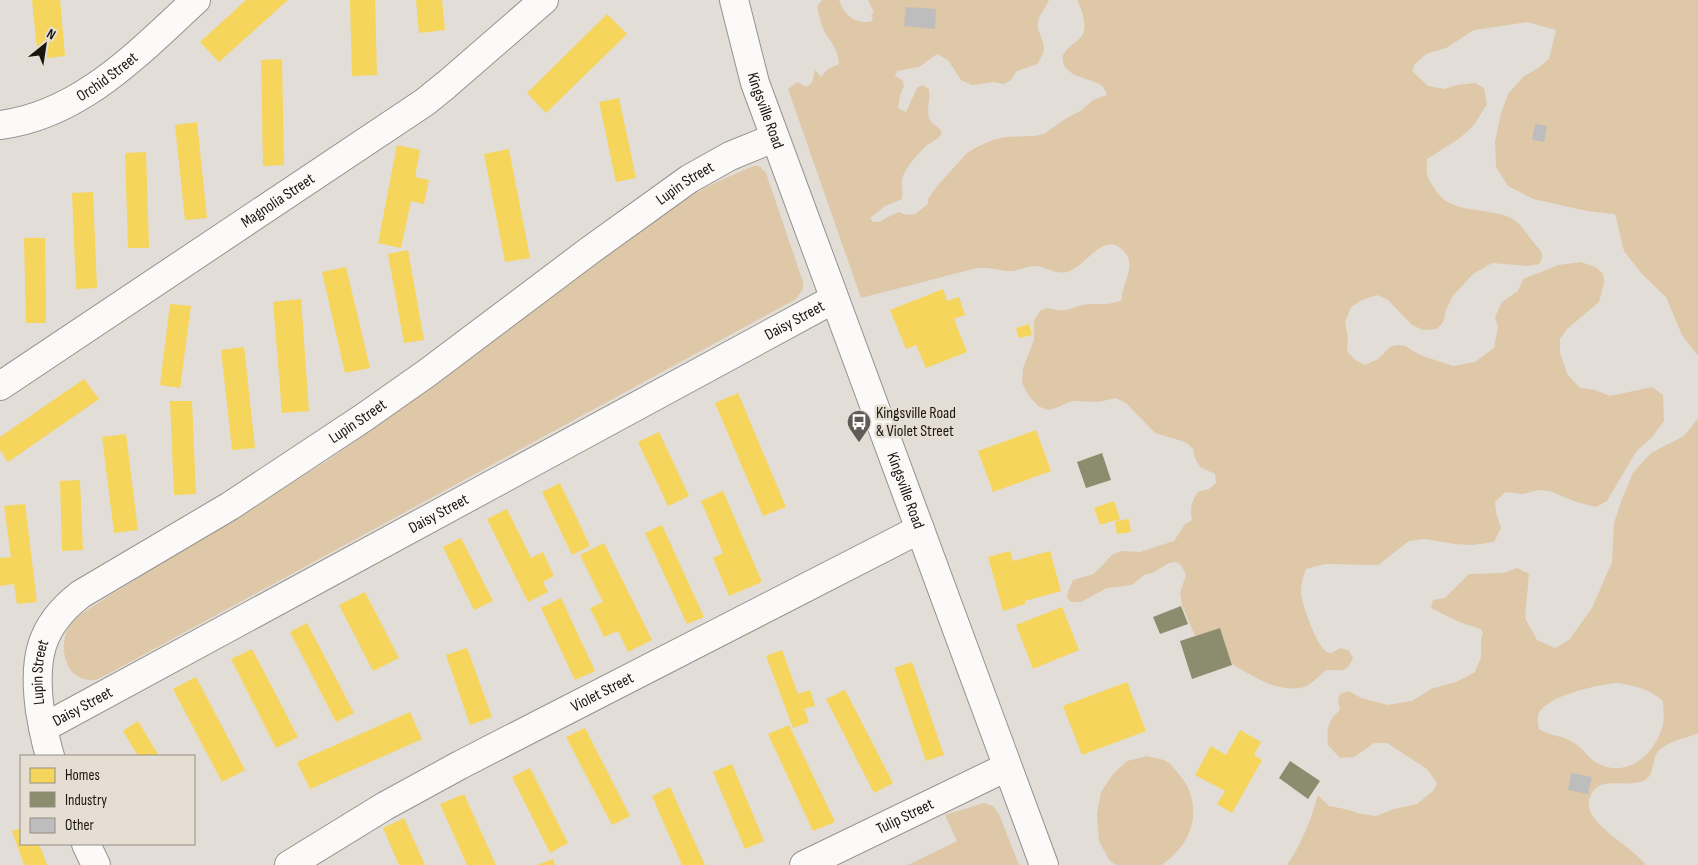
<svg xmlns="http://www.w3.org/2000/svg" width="1698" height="865" font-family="'Sofia Sans Condensed',sans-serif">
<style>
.green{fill:#dec8a8;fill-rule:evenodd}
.homes{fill:#f6d55c}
.industry{fill:#8c8c6e}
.building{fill:#bebdbd}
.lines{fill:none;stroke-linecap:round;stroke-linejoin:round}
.street-casing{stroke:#95928d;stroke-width:30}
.street{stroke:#fbfaf9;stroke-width:28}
.labels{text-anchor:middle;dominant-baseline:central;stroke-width:5;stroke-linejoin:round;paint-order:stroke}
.street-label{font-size:16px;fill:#191612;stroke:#e6ded2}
.poi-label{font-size:16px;fill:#191612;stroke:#e6ded2;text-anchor:start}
</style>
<rect width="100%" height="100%" fill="#e2ddd7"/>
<g class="green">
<path d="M 822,0 L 839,0 C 844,15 855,25 872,21 L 873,18 L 871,15 L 874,12 L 868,0 L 1049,0 C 1046,8 1039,14 1038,22 C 1036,32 1047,43 1043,53 C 1042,57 1039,60 1037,64 L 1017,71 L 1011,80 L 1004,84 L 993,82 L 972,85 L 961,80 L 948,60 L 937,54 L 919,67 L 897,71 L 895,76 L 902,80 L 904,86 L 900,95 L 898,108 L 906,112 L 917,88 L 922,85 L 929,89 C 931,98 926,108 929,118 C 931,124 939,126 942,133 C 936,142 931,141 924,148 C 917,155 907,166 903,176 C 900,184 904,191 902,199 L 885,206 L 870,218 L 873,222 L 880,222 L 886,218 L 899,212 L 906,215 L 915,214 L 928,204 L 928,199 L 937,186 L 967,153 L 977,147 L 993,140 L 1005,137 L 1034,136 L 1044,134 L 1065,119 L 1082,110 L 1093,100 L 1107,95 C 1106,92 1104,87 1101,85 C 1090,78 1065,77 1063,61 C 1060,47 1083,43 1084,30 C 1086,21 1081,8 1077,0 L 1698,0 L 1698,356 L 1682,335 L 1666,297 L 1642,274 L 1624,251 L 1615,214 L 1587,211 L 1533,199 L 1508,186 L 1496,167 L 1495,142 L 1501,113 L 1508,94 L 1523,77 L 1538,68 L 1549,59 L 1556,30 L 1527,22 L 1474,30 L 1446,48 L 1426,54 L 1414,65 L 1412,71 L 1428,86 L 1444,89 L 1457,85 L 1475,83 L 1484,88 L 1487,104 L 1474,125 L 1460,138 L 1427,159 C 1426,175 1426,175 1434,188 C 1450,216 1486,206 1511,218 C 1521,223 1528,236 1535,244 C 1541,251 1545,255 1539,264 L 1528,266 L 1492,263 L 1473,274 L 1452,297 L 1446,310 L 1443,322 L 1437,329 L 1423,330 L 1412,325 L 1388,300 L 1377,295 L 1362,300 L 1351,307 L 1345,322 L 1348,338 L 1347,351 L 1355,360 L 1365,365 L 1378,359 L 1390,347 L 1398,345 L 1405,346 L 1420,355 L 1453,366 L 1475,362 L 1494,348 L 1498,327 L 1495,317 L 1502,302 L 1518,291 L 1523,279 L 1559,265 L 1581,262 L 1597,268 L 1603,274 L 1604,283 L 1599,302 L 1567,329 L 1560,339 L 1560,352 L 1567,374 L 1580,388 L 1595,390 L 1610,396 L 1652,387 L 1663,395 L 1664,421 L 1653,436 L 1636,452 L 1607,501 L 1596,507 L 1576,502 L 1550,491 L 1538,490 L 1523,494 L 1505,492 L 1495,502 L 1496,513 L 1501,528 L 1494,542 L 1473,545 L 1454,544 L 1425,539 L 1409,541 L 1378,565 L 1325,564 L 1306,569 C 1303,577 1301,583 1301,592 C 1301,603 1317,647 1327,652 C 1332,655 1337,649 1341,648 L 1349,651 L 1353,658 C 1346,675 1341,669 1326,670 C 1320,675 1311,685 1304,687 C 1280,694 1252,676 1232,664 L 1220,628 L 1195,636 L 1182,605 L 1180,593 L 1186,575 L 1181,565 L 1176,562 L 1169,563 L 1154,572 L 1144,575 L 1132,585 L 1107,588 L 1081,602 L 1071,602 L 1067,598 L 1068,592 L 1073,580 L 1094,574 L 1112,555 L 1121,551 L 1140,552 L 1174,541 L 1185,524 L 1192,520 C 1190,508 1191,502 1198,492 L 1209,489 L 1216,483 L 1215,474 L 1200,467 L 1195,458 L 1193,449 L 1188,444 L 1182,441 L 1155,433 L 1126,403 L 1116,398 L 1098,402 L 1072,401 L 1056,408 L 1048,410 L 1038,406 L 1029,396 L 1022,383 L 1023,368 L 1034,340 L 1034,321 L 1040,311 L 1046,308 C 1053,309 1059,311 1066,310 C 1074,308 1082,304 1090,304 C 1102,304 1111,305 1122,300 C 1120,283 1142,263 1119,247 C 1101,235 1085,267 1067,272 C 1056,275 1045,266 1034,266 C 1025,266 1017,272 1008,271 C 997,270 989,267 977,268 L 861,298 L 788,89 L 798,82 L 806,87 L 812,83 L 815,70 L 821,77 L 828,69 L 839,64 C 837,44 831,45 824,30 C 820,22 819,14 817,6 Z"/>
<path d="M 753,166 L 759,166 L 766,173 L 803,282 L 803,289 L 796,299 L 108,674 C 102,677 96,681 90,680 C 63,679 58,643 70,625 C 78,614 93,607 104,599 L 330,459 L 484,348 L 671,208 L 708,186 Z"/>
<path d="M 1698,418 L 1698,733 C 1685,739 1666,741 1657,753 C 1652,762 1654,775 1645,780 C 1632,787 1611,780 1599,786 C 1590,791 1586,803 1591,813 C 1602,833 1631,847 1646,865 L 1287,865 C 1302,843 1311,820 1318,795 L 1329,806 L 1345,809 L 1361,814 L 1376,816 L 1394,809 L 1417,804 L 1434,790 L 1437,783 L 1427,769 L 1387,743 L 1374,743 L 1354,757 L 1340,758 L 1328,745 C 1327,729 1327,721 1340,710 L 1338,701 L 1340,694 L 1349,691 L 1361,698 L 1388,705 L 1412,701 L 1431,689 L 1456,682 L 1475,672 L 1481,657 L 1481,638 L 1483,634 L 1481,629 L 1459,622 L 1431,608 L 1433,600 L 1445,598 L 1469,574 L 1504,573 L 1517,568 L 1529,574 L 1525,618 L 1537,640 L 1555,648 L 1569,640 L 1592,608 L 1612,562 L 1614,523 L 1622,499 L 1633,473 L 1651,453 L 1684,436 ZM 1619,683 C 1635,686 1650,689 1663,701 C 1663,710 1665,720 1662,728 C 1653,756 1626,779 1597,763 C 1588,758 1583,748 1574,743 C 1563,735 1549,736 1539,729 C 1538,724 1537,718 1539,713 C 1548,695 1600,684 1619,683 Z"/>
<path d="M 1147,756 C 1154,758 1164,759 1169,763 C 1172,766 1175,769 1177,772 C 1205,802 1195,844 1161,865 L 1116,865 L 1109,860 L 1099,841 L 1097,813 L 1101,792 L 1113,774 L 1127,761 Z"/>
<polygon points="984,803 993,806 999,814 1019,865 908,865 957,841 945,815"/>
</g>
<g class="homes">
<polygon points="32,0 60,0 65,56 38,59"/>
<polygon points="246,0 288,0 219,62 200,42"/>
<polygon points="350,0 375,0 377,75 352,76"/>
<polygon points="416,0 442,0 445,30 419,33"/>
<polygon points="607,14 627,34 546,113 527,93"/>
<polygon points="282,59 284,165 263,166 261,60"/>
<polygon points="619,98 636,178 616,182 599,102"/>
<polygon points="197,122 207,218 185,220 175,125"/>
<polygon points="397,145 420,150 415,177 429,180 424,204 411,201 401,248 378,243"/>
<polygon points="509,149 530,258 505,262 484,154"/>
<polygon points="146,152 149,248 128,248 125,153"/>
<polygon points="93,192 97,288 76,289 72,193"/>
<polygon points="24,238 45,238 46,323 26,323"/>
<polygon points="408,250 424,340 404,343 388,254"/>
<polygon points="346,267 370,368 345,373 322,272"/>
<polygon points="943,289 947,301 959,297 965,315 954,319 967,352 926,368 916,345 906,349 890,310"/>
<polygon points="301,299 309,411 282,413 273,302"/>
<polygon points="170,304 191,306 180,388 160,385"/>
<polygon points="1029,324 1032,335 1019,338 1016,328"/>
<polygon points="244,347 255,448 232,450 221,350"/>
<polygon points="84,379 99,399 8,462 0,450 0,437"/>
<polygon points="738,393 786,507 763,516 715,403"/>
<polygon points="170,401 192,401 196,494 174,495"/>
<polygon points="1036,430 1051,471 993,492 978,451"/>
<polygon points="659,432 689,496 668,506 638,442"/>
<polygon points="126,434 138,530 114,533 102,437"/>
<polygon points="80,480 83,550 62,551 60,481"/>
<polygon points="560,483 590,546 572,555 542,492"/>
<polygon points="723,491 762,582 729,596 713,558 723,553 701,501"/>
<polygon points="1114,501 1120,519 1100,525 1094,508"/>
<polygon points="25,504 37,602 17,604 14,584 0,586 0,558 11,557 4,506"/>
<polygon points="507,509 531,558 543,552 554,576 543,582 548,592 528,602 487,519"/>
<polygon points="1129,519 1131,532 1117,534 1115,521"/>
<polygon points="662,525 704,617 687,624 645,533"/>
<polygon points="461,538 493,601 474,610 443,547"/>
<polygon points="604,543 652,640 628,652 618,631 604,637 590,608 603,602 580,555"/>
<polygon points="1010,551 1013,561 1050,551 1061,591 1025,601 1025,604 1003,611 988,557"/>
<polygon points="365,592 399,658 373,671 339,605"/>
<polygon points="561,598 595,671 575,680 541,608"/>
<polygon points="1062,607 1079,650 1033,669 1016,625"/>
<polygon points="307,623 354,713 336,722 290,632"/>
<polygon points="467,648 492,717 470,725 446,655"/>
<polygon points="252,649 298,737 276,748 231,659"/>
<polygon points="782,650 798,694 810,690 815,706 804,709 809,722 793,728 766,656"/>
<polygon points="912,662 944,755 926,761 894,668"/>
<polygon points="196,677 245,770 222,782 173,689"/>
<polygon points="1127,682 1146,731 1082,755 1063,706"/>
<polygon points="845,690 893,783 874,793 826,699"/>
<polygon points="410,712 422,739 310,789 297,762"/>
<polygon points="138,721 159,756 138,756 123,731"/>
<polygon points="789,725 835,822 813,831 768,734"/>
<polygon points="585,728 630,816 612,825 566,737"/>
<polygon points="1240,730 1261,742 1254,755 1262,760 1232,813 1217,804 1225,791 1195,775 1211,746 1226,755"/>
<polygon points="732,764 764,841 745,849 713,772"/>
<polygon points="530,768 568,843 550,853 512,777"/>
<polygon points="670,787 705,865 682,865 652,796"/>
<polygon points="464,794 496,865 467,865 440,804"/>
<polygon points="404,818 425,865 399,865 383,828"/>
<polygon points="21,828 21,844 39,844 47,865 24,865 12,831"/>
<polygon points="553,859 555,865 537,865"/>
</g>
<g class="industry">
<polygon points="1102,453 1111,480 1086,488 1077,462"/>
<polygon points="1181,606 1188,624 1160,634 1153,617"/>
<polygon points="1220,628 1232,665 1192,679 1180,641"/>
<polygon points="1290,761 1320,781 1308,799 1279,778"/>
</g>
<g class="building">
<polygon points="906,7 936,9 935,29 904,26"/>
<polygon points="1535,124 1547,126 1544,142 1532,140"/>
<polygon points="1571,773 1592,777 1588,794 1568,790"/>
</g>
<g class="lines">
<defs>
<g id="street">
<path id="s1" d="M 734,0 L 755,83 L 1044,865"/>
<path id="s2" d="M 0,125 C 81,115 139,52 196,0"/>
<path id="s3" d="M 0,386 L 425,102 L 446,85 L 544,0"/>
<path id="s4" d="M 43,728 L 834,299"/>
<path id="s5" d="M 50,756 C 45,741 43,726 40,711 C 33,660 39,626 81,594 L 230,506 L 363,418 L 427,373 L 589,251 L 689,179 L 730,156 L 774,138"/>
<polyline points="86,844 96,865"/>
<path id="s6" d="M 289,865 L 385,806 L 460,765 L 920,529"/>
<path id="s7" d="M 804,865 L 1007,767"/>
</g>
</defs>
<use href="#street" class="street-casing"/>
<use href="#street" class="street"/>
</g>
<defs>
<symbol id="bus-pin" viewBox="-11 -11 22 30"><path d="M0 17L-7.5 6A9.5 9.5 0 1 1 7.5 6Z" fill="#5f5c57" stroke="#e6ded2"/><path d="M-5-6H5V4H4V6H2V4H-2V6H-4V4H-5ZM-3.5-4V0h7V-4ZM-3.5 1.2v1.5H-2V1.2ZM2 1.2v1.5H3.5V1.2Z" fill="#fff"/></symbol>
</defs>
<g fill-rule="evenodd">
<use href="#bus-pin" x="845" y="408" width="28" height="38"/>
</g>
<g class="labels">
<g class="street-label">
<text stroke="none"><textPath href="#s2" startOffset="119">Orchid Street</textPath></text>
<text stroke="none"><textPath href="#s1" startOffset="115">Kingsville Road</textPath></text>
<text stroke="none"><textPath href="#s5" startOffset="909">Lupin Street</textPath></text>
<text stroke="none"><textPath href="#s3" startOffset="334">Magnolia Street</textPath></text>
<text stroke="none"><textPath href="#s4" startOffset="855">Daisy Street</textPath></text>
<text stroke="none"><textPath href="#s5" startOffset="504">Lupin Street</textPath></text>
<text stroke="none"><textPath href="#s1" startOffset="520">Kingsville Road</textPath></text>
<text stroke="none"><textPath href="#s4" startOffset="450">Daisy Street</textPath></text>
<text stroke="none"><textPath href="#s5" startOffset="85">Lupin Street</textPath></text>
<text stroke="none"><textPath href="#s6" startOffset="358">Violet Street</textPath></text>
<text stroke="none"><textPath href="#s4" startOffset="45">Daisy Street</textPath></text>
<text stroke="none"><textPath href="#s7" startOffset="112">Tulip Street</textPath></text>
</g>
<g class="poi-label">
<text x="876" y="413">Kingsville Road<tspan x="876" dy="18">&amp; Violet Street</tspan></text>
</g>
</g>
<rect x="20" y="755" width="175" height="90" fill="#e6ded2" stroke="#948e85"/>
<rect x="30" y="768" width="25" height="15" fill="#f6d55c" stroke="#948e85"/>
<text x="65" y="780" font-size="15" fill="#191612">Homes</text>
<rect x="30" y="792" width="25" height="15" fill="#8c8c6e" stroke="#948e85"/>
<text x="65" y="805" font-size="15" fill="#191612">Industry</text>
<rect x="30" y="818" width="25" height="15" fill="#bebdbd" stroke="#948e85"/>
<text x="65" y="830" font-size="15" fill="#191612">Other</text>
<g transform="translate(45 45) rotate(30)" stroke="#e6ded2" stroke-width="4" paint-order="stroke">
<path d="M0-4L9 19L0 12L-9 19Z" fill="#191612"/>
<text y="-8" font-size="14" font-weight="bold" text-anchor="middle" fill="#191612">N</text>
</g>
</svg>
